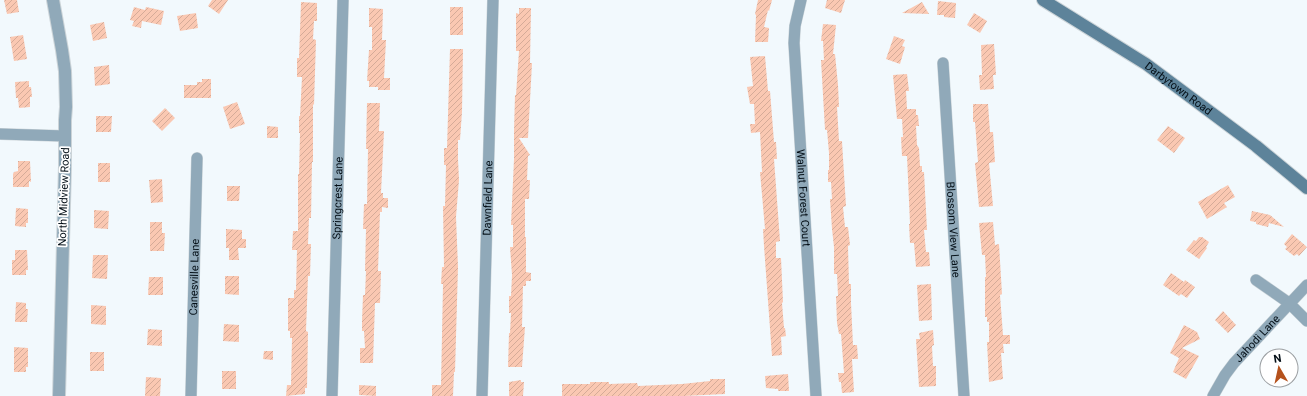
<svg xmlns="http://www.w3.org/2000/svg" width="1307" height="396" font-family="Roboto,sans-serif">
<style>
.building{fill:url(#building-hatch)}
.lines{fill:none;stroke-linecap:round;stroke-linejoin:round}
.minor-casing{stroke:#ccd4d8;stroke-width:12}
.tertiary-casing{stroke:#ccd4d8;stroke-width:14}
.secondary-casing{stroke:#ccd4d8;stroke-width:14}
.minor{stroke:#90a9b9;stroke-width:11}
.tertiary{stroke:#90a9b9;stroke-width:12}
.secondary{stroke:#5d839a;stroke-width:12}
.labels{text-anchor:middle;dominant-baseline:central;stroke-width:3.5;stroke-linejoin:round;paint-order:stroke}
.street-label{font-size:11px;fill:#040f17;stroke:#fff}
</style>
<defs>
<pattern id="building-hatch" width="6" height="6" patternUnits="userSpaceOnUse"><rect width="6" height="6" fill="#fac8b2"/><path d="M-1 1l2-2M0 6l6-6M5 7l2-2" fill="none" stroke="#d5ab98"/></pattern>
</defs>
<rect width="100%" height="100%" fill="#f2f9fd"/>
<g class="building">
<polygon points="4,0 17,0 19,12 7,14"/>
<polygon points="212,0 228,0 219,14 208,6"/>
<polygon points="758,0 772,0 769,11 768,10 764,27 769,28 768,42 755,42 756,15 755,14"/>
<polygon points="827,0 845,0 841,13 825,8"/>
<polygon points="938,1 956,3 955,18 944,17 944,15 937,15"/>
<polygon points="301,2 317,3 317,21 314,21 313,39 316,40 314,105 313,104 313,162 312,162 311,218 309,218 308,244 311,244 310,276 308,276 306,331 308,332 307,388 305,388 305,394 286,396 287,385 291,385 292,338 290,338 290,331 288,331 288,298 294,298 294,290 296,290 297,250 292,250 293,231 298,231 298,174 299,174 300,133 299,133 299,116 300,116 302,77 297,77 297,58 299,58"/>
<polygon points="922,2 929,14 902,13"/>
<polygon points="134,7 145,10 146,7 164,11 161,25 142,21 141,28 132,26 134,21 130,20"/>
<rect x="450" y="7" width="13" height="28"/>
<polygon points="369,8 383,9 382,40 386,40 384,78 390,78 390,90 378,90 378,87 369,87 369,81 367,81 369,50 372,50 372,27 369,27"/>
<polygon points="519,8 531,8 530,63 532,63 528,138 519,138 530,155 528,156 527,180 530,180 529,199 525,199 525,237 526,237 526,272 531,273 531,281 526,281 526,286 523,286 522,327 525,327 522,367 508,367 509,333 510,333 511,313 509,313 509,296 511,296 512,275 510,247 513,247 513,225 511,225 514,159 514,130 514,131 515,95 516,95 519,51 516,51 516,13 519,14"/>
<polygon points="196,13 198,28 180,31 177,16"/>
<polygon points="974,13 987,21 980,33 967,25"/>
<polygon points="104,22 107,38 93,41 90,25"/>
<polygon points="823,24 836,25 833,54 835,54 838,85 839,107 837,107 839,141 842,141 843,158 846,206 843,207 845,227 848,227 850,245 848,246 849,284 851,284 851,303 853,345 857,345 858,359 852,359 854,392 842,393 841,382 839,382 838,373 844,373 841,334 839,334 837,323 836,296 838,296 837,274 834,274 834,247 832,229 830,199 832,199 831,182 828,182 828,170 829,170 829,153 827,130 825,130 821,60 824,60 823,41 821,41"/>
<polygon points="23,35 27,59 14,61 10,37"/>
<polygon points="894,36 905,40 902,46 905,47 900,64 886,59"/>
<polygon points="994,44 996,75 993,75 994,89 980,90 979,75 982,75 981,45"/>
<polygon points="450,49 463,49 462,112 460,140 458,140 458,159 459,180 456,217 458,267 455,372 454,372 453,396 432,396 432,385 441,385 443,284 441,284 442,267 444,267 443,206 445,206 446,165 444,165 444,148 447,148"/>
<polygon points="765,56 768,91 770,91 774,142 776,142 777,159 774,159 780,241 776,242 776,258 781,258 783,302 782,303 784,328 785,328 786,336 781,337 782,355 772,356 764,246 763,229 765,229 760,172 762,172 760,132 751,133 750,124 755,124 754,104 750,104 747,87 753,86 750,57"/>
<polygon points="109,65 110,84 95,86 94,67"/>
<polygon points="907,74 909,91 906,91 907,109 916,109 916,115 918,115 919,126 916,126 917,145 919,148 920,166 922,166 922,172 924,172 927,230 924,230 926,252 929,252 930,266 916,267 914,243 910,243 909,224 910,224 907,156 902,156 901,137 903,137 902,119 897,119 893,75"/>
<polygon points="202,79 211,79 211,98 184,98 184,85 197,85 197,82 202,82"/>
<polygon points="29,81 29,87 31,87 32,97 30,97 30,107 19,108 18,98 16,98 15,82"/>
<polygon points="237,102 245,124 230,129 223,107"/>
<polygon points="367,103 380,103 379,131 384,131 381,193 383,193 383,198 388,198 388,208 382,207 382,212 380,212 378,271 381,271 380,303 375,303 373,363 360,363 360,348 365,348 364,331 362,331 362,321 363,295 365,295 366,271 365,271 366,229 363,229 364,204 367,204 368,149 366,149"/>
<polygon points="973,104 988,104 990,132 993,132 995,162 989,163 993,206 979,207 975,163 978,162 975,122 973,122"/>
<polygon points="165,108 175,118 162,131 152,121"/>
<polygon points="96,116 112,116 111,132 96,132"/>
<polygon points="267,126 278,127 278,138 267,138"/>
<polygon points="1168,126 1185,138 1174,153 1157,140"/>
<polygon points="18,161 30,161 31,182 29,181 29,187 13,187 13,174 14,172 18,171"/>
<rect x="98" y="163" width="12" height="19"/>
<polygon points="162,179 163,202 151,203 149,180"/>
<polygon points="1228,185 1235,197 1224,203 1227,207 1207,219 1198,202"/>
<polygon points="227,186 240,186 239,201 227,201"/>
<polygon points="16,208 28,209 28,223 26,223 26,227 15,226"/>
<polygon points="94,210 109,211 108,229 94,228"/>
<polygon points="1252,211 1270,215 1284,227 1269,223 1268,227 1256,224 1256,222 1250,221"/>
<polygon points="150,222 162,222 162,233 165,233 164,251 150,251"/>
<polygon points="993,222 995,245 999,244 1002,294 1000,295 1003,335 1010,335 1010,344 1003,344 1004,353 1001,353 1003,379 989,382 987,342 989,342 989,322 987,322 987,317 985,317 985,277 986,277 985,255 982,255 979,223"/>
<polygon points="226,229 242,230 242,239 246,239 246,248 238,248 239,260 229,260 229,248 226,248"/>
<polygon points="1292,234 1307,247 1299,256 1297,254 1294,256 1285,249 1287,247 1284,244"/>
<polygon points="1199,237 1202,237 1209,242 1206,247 1207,248 1199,259 1186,250 1194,240 1196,241"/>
<polygon points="15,250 27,250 28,270 26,270 26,275 12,275 12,260 15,260"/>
<polygon points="93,255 108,255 107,279 92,278"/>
<polygon points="1171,273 1184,282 1185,280 1195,287 1187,298 1181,294 1179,296 1163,285"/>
<polygon points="225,276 239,276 239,295 225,294"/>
<polygon points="149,277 163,277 163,295 148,295"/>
<polygon points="931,284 932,320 919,321 917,285"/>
<polygon points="16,302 26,303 26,309 28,309 27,322 15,322"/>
<polygon points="91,305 106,306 106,325 91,324"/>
<polygon points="1223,311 1236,325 1228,333 1215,320"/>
<polygon points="224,324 239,325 239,342 223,341"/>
<polygon points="1184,325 1197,332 1200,339 1182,348 1199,356 1186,379 1173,372 1179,358 1170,353"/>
<polygon points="148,329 162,330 162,346 147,345"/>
<polygon points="933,330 934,345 932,346 933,366 936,366 936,386 919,387 916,339 920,339 919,333"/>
<polygon points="14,347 28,348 28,367 26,367 26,372 14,372"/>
<polygon points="264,351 273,351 273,360 263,359"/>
<rect x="90" y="352" width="14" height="19"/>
<rect x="222" y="371" width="14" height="18"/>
<polygon points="788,374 789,391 778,391 778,389 766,388 765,376"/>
<polygon points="146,377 161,378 160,396 145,396"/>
<polygon points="710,379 725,379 725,394 684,396 562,396 562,384 590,384 590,382 609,382 609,384 637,383 638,386 682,384 710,381"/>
<polygon points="521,380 521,382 524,382 523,396 509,396 509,382"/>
<polygon points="359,385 376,386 376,396 359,395"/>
</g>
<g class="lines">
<defs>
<g id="minor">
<path id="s1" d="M 801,0 L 795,26 L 794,43 L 816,396"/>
<path id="s2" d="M 943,63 L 964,396"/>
<polyline points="0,134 65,136"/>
<polyline points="1256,280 1289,303 1307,321"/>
<path id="s3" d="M 191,396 L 197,158"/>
<path id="s4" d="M 332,396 L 343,0"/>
<path id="s5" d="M 482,396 L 493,0"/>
<path id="s6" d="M 1213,396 L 1225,375 L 1234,363 L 1307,285"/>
</g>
<polyline id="tertiary" points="53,0 62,50 65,71 66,107 65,120 65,166 59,396"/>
<g id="secondary">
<path id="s7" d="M 1043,0 L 1146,64 L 1256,146 L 1307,188"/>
</g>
</defs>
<use href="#minor" class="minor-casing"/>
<use href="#tertiary" class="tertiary-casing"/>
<use href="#secondary" class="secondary-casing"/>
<use href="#minor" class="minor"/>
<use href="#tertiary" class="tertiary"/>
<use href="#secondary" class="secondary"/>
</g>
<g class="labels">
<g class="street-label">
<text stroke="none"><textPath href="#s7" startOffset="162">Darbytown Road</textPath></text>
<text transform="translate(64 197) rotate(-88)">North Midview Road</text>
<text stroke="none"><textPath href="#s4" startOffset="198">Springcrest Lane</textPath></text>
<text stroke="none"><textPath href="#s5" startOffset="198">Dawnfield Lane</textPath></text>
<text stroke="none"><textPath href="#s1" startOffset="199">Walnut Forest Court</textPath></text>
<text stroke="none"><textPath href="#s2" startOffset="167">Blossom View Lane</textPath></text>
<text stroke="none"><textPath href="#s3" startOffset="119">Canesville Lane</textPath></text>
<text stroke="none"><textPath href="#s6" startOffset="73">Jahodi Lane</textPath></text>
</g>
</g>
<g transform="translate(1279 368) rotate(351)"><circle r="19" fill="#ffffff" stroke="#9b9fa2"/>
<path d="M0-3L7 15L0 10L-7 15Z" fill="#b5511c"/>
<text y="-6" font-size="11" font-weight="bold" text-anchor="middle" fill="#040f17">N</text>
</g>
</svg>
